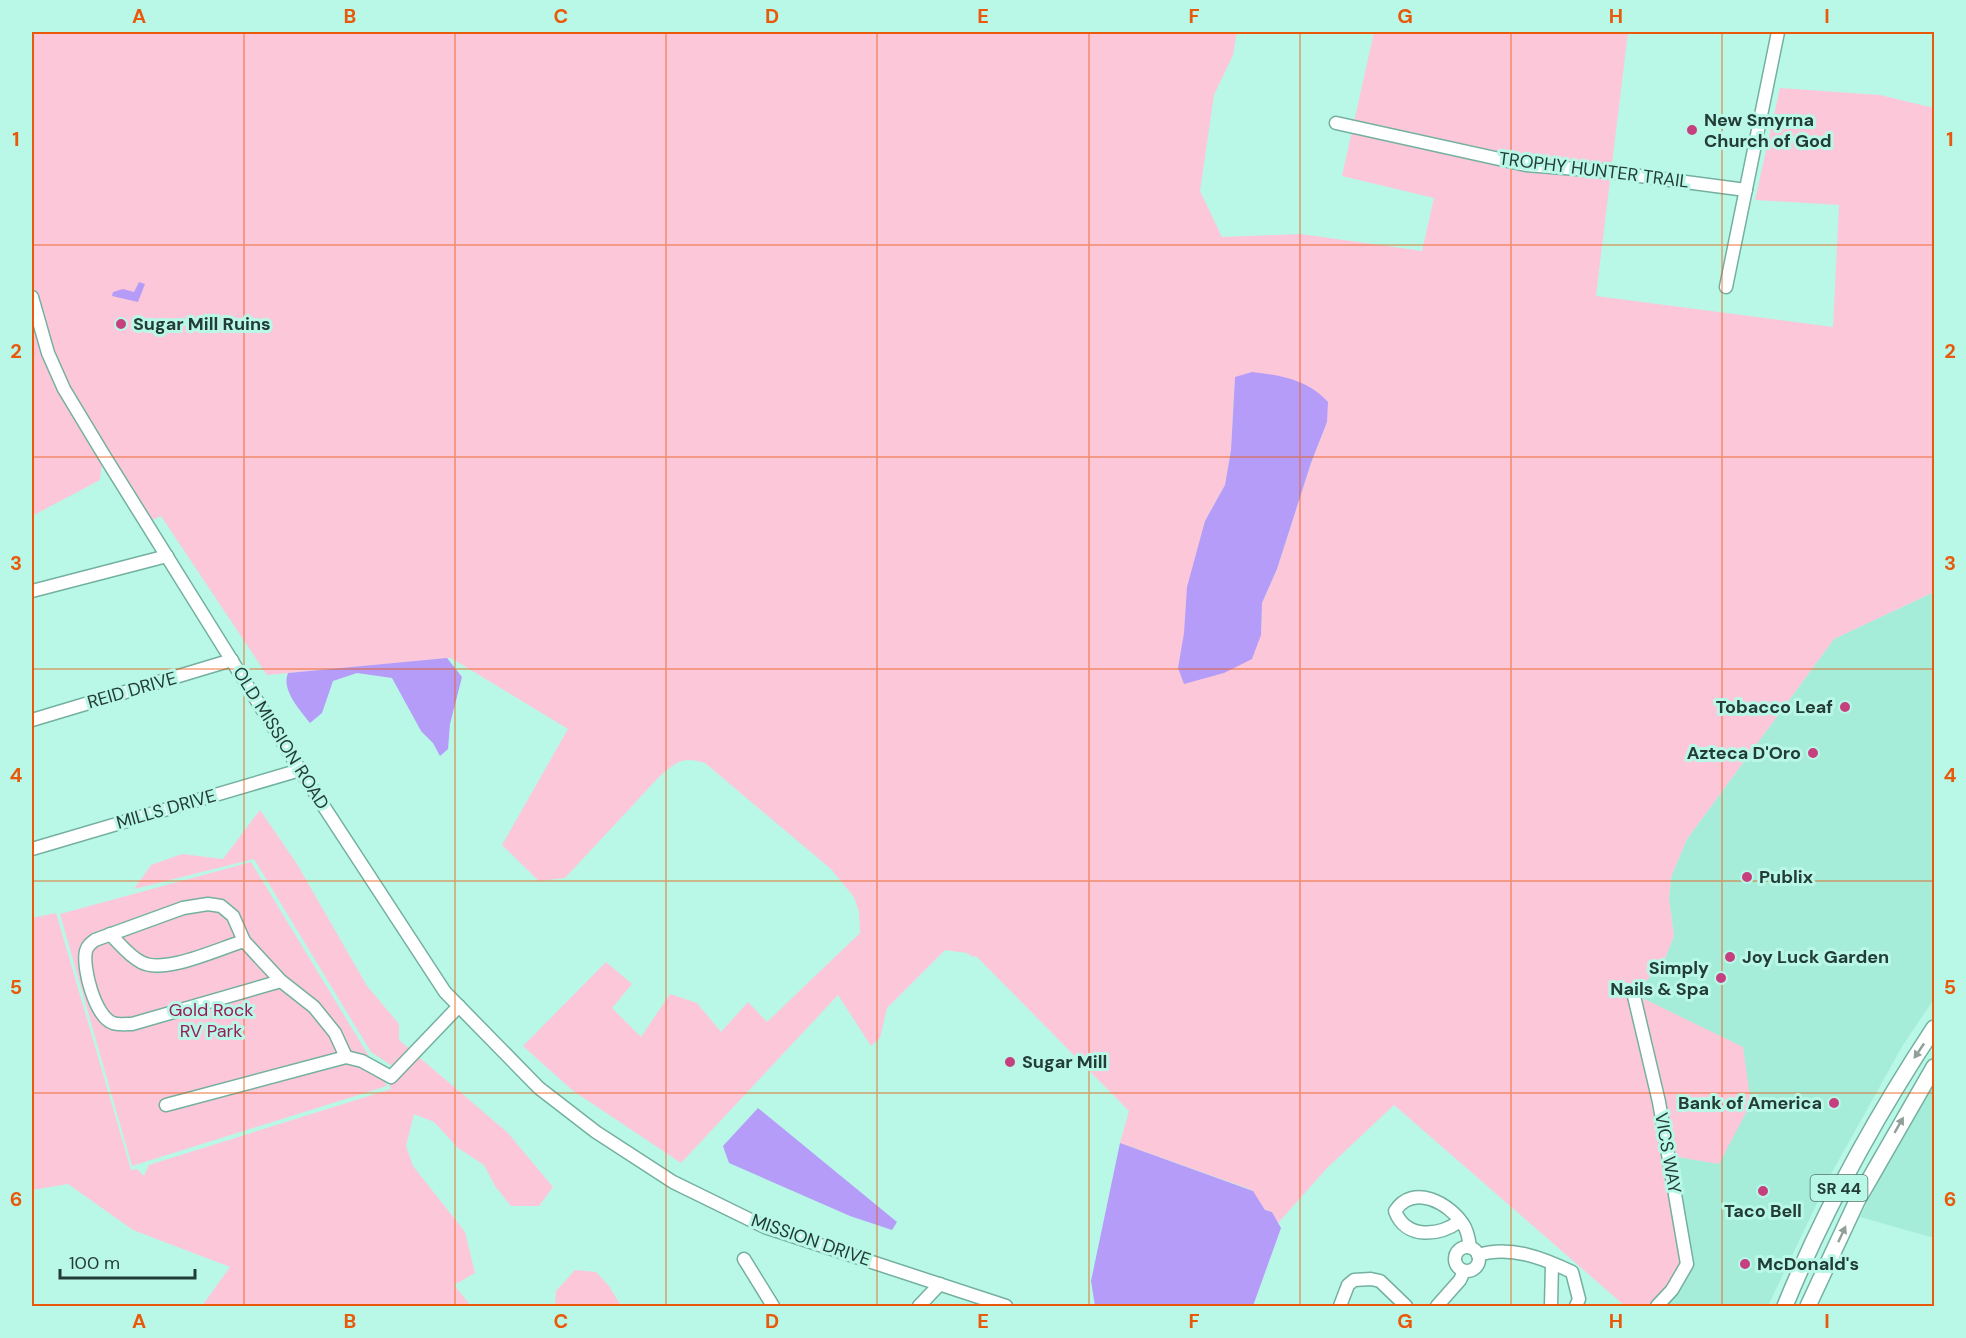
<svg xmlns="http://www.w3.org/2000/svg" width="1966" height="1338" font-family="'DM Sans',sans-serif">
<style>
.built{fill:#a5edd9}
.green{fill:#fdc7da;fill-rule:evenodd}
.water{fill:#b59cf9}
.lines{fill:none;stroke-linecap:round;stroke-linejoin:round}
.minor-casing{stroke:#74b0a0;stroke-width:15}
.major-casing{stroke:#74b0a0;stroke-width:18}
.minor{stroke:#fff;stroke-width:12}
.major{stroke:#fff;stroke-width:15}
.oneway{fill:#919e9a}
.grid{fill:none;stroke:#e8590c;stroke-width:1.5;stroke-opacity:0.55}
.poi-dot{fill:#c63f7e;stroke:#b9f8e6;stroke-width:2}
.labels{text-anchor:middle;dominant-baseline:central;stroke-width:6;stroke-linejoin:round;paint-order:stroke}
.shield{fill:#b9f8e6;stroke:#50746a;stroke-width:1.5}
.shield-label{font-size:16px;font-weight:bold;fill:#233c35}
.poi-label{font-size:18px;font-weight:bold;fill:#233c35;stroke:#b9f8e6;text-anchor:start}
.street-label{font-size:18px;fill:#233c35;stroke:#b9f8e6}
.park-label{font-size:18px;fill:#961e5b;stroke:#b9f8e6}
.neatline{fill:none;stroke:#e8590c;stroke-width:2}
.grid-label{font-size:20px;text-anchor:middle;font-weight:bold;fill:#e8590c}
</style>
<rect width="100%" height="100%" fill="#b9f8e6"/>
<g class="built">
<polygon points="1934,592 1934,999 1903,1045 1831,1174 1768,1306 1659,1306 1691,1271 1659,1153 1742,1047 1634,995 1664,961 1674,936 1669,899 1671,877 1687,839 1834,639"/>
<polygon points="1934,1077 1934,1238 1860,1217 1915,1108"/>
</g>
<g class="green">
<path d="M 32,32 L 139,34 L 140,32 L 1237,32 L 1233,55 L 1214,95 L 1200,191 L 1222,237 L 1301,234 L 1422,251 L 1434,198 L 1342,176 L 1374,32 L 1628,32 L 1596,296 L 1833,327 L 1839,205 L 1755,200 L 1780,88 L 1880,95 L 1934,108 L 1934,592 L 1834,639 L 1687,839 L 1671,877 L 1669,899 L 1674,936 L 1664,961 L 1634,994 L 1743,1047 L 1751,1103 L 1719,1164 L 1660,1154 L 1691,1271 L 1659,1306 L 1625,1306 L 1394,1105 L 1327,1168 L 1278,1223 L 1272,1212 L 1265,1210 L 1252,1190 L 1120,1143 L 1129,1111 L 976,956 L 973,957 L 967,953 L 945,950 L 887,1008 L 880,1038 L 871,1046 L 838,995 L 681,1163 L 572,1090 L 523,1046 L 606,962 L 632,984 L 612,1008 L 641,1037 L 670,994 L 697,1003 L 721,1032 L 748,1002 L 767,1022 L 860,933 L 859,912 L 854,897 L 831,869 L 705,763 C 682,756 676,762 659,777 L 565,878 L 539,881 L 502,845 L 568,729 L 451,658 L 267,675 L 161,516 L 150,521 L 68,387 L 52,352 L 32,280 ZM 1235,377 L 1327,422 L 1311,463 L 1277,569 L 1262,603 L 1261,635 L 1198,679 L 1184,683 L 1178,668 L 1205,521 L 1225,485 L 1231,450 Z"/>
<polygon points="32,315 54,385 102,462 100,480 32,516"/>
<polygon points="260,810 297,864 367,986 399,1024 399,1040 508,1133 553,1187 539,1206 511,1206 495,1186 484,1165 458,1148 434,1122 414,1114 406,1146 413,1166 465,1232 475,1273 454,1285 471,1306 202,1306 230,1267 133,1230 68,1184 32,1190 32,918 56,913 131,1170 137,1169 144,1176 149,1165 391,1089 387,1080 394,1067 371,1052 254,859 134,889 151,865 182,854 223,859"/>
<polygon points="251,862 387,1086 132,1166 60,914"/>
<polygon points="575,1270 596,1272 609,1286 621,1306 555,1306 556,1291"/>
</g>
<g class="water">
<polygon points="139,282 145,284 138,302 112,296 113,292 123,289 134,292"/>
<path d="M 1252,372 C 1281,375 1308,380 1328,402 L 1327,422 L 1311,463 L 1277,569 L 1262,603 L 1261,635 L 1252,659 L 1224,673 L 1184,684 L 1178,668 L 1184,633 L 1187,587 L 1205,521 L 1225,485 L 1231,450 L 1235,377 Z"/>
<path d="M 447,658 L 462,677 L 450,724 L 448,749 L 440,756 L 433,743 L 421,731 L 392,678 L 357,673 L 333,681 L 322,713 L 310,723 C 300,710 281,690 288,673 Z"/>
<polygon points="758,1108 897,1222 892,1230 850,1216 729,1163 723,1146"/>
<polygon points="1120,1143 1253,1191 1265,1210 1272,1212 1281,1228 1253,1306 1095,1306 1091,1281"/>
</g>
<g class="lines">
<defs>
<g id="minor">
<polyline points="1336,123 1526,165 1602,171 1746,190"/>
<polyline points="1726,287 1778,32"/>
<polyline points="32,297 48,353 64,389 105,457 300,770 445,992 539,1088 596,1132 673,1182 765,1227 1006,1306"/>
<polyline points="32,591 167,556"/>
<polyline points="32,720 232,660"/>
<polyline points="32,849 300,770"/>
<path d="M 110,934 C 120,944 129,956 141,962 C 164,975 220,948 244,941"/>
<path d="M 281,981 L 132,1024 C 126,1024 118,1025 113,1023 C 95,1017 82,967 86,951 C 87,946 91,943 95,940 L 183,908 L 208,904 L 221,906 L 233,916 L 244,941 L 281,981 L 314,1007 L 335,1033 L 346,1057"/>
<polyline points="1633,992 1659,1102 1687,1264 1672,1290 1657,1306"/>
<polyline points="166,1105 346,1057 362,1061 391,1077 459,1006"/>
<path d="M 1460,1221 C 1439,1236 1406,1240 1395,1211 C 1413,1183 1449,1203 1463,1224 C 1468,1231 1469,1240 1470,1247"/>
<circle cx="1467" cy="1259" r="12"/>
<path d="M 1478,1255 C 1510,1245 1543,1258 1572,1272 L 1579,1299 L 1576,1306"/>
<polyline points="744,1259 773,1306"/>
<polyline points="919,1306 940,1284"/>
<polyline points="1340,1306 1348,1285 1354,1280 1371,1279 1380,1281 1406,1306"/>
<polyline points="1437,1306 1460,1280 1464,1271"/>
<polyline points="1551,1306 1552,1264"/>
</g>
<g id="major">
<path d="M 1785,1306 C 1825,1208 1876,1116 1934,1028"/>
<polyline points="1808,1306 1857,1201 1934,1067"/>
</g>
</defs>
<use href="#minor" class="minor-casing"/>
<use href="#major" class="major-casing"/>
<use href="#minor" class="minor"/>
<use href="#major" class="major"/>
</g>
<defs><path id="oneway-solid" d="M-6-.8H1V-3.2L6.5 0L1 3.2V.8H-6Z" transform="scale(1.5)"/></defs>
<g class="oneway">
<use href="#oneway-solid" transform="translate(1919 1051) rotate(124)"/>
<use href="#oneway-solid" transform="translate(1899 1125) rotate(-60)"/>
<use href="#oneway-solid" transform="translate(1842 1234) rotate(-65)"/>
</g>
<path class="grid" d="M 244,32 L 244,1306M 455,32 L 455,1306M 666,32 L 666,1306M 877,32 L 877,1306M 1089,32 L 1089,1306M 1300,32 L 1300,1306M 1511,32 L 1511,1306M 1722,32 L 1722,1306M 32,245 L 1934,245M 32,457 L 1934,457M 32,669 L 1934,669M 32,881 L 1934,881M 32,1093 L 1934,1093"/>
<g class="poi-dot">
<circle cx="1692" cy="130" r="6"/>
<circle cx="121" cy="324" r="6"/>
<circle cx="1845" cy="707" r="6"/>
<circle cx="1813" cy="753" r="6"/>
<circle cx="1747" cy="877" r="6"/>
<circle cx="1730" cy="957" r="6"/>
<circle cx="1721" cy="978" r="6"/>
<circle cx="1010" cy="1062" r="6"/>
<circle cx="1834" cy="1103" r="6"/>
<circle cx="1763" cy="1191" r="6"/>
<circle cx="1745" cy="1264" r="6"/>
</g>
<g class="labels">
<rect class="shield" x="1810.5" y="1175" width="57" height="26" rx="4.5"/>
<g class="shield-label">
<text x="1839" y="1188">SR 44</text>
</g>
<g class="poi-label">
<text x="1704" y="120">New Smyrna<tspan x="1704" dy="21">Church of God</tspan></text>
<text x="133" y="324">Sugar Mill Ruins</text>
<text x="1833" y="707" text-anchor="end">Tobacco Leaf</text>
<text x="1801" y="753" text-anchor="end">Azteca D'Oro</text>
<text x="1759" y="877">Publix</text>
<text x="1742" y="957">Joy Luck Garden</text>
<text x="1709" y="968" text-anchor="end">Simply<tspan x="1709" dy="21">Nails &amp; Spa</tspan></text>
<text x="1022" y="1062">Sugar Mill</text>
<text x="1822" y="1103" text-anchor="end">Bank of America</text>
<text x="1763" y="1211" text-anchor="middle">Taco Bell</text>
<text x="1757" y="1264">McDonald's</text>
</g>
<g class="street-label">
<text transform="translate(1594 170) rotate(7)">TROPHY HUNTER TRAIL</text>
<text transform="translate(132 690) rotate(-16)">REID DRIVE</text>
<text transform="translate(281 738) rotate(58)">OLD MISSION ROAD</text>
<text transform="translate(166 809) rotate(-16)">MILLS DRIVE</text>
<text transform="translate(1668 1153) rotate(80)">VICS WAY</text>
<text transform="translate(811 1240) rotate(19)">MISSION DRIVE</text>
</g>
<g class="park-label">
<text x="211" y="1010">Gold Rock<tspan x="211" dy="21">RV Park</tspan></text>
</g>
</g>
<rect width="1966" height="1338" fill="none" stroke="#b9f8e6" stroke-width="66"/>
<path d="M60 1269v9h135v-9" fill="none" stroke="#233c35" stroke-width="3"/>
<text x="69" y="1269" font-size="18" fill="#233c35" stroke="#b9f8e6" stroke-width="4.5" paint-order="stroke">100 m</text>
<rect x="33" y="33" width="1900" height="1272" class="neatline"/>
<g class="grid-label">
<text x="139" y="23">A</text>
<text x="350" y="23">B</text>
<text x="561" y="23">C</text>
<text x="772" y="23">D</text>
<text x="983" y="23">E</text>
<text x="1194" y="23">F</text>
<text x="1405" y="23">G</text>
<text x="1616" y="23">H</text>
<text x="1827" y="23">I</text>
<text x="16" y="146">1</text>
<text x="1950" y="146">1</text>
<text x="16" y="358">2</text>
<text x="1950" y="358">2</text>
<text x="16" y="570">3</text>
<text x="1950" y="570">3</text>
<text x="16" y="782">4</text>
<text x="1950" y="782">4</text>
<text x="16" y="994">5</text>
<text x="1950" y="994">5</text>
<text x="16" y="1206">6</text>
<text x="1950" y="1206">6</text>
<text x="139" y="1328">A</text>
<text x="350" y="1328">B</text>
<text x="561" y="1328">C</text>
<text x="772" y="1328">D</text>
<text x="983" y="1328">E</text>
<text x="1194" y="1328">F</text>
<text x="1405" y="1328">G</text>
<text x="1616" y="1328">H</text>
<text x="1827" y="1328">I</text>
</g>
</svg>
